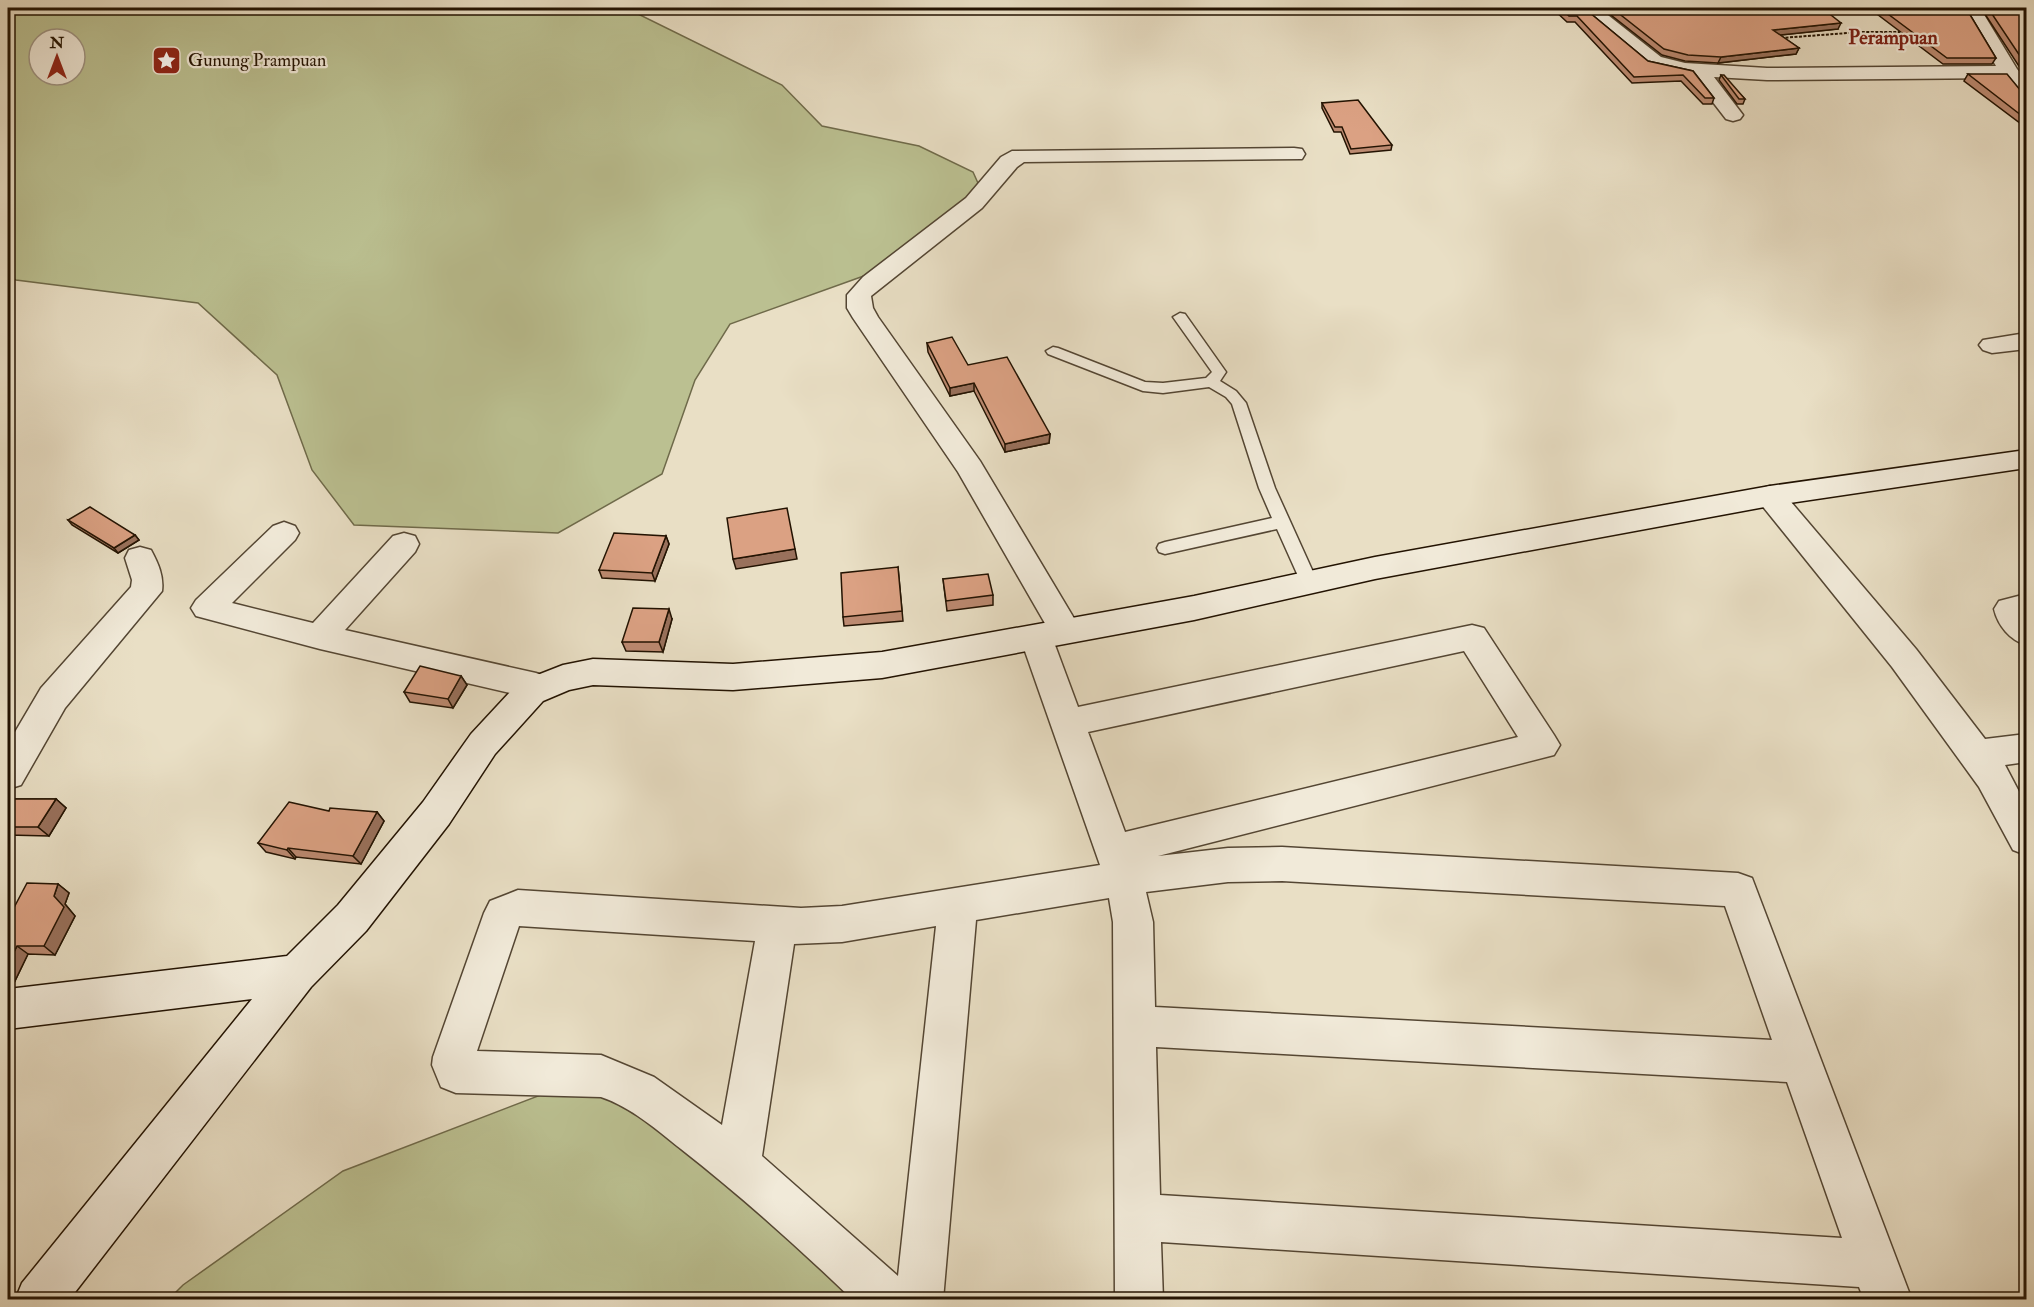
<svg xmlns="http://www.w3.org/2000/svg" width="2034" height="1307" font-family="'IM FELL Double Pica',serif">
<style>
.green{fill:#bbc091;stroke:#6f6a4a;stroke-width:1.5;fill-rule:evenodd}
.lines{fill:none;stroke-linecap:round;stroke-linejoin:round}
.lane-casing{stroke:#544633;stroke-width:3}
.street-casing{stroke:#544633;stroke-width:3}
.secondary-casing{stroke:#231302;stroke-width:3}
.path{stroke:#231302;stroke-width:2;stroke-dasharray:3 1.5;stroke-linecap:butt}
.lane{fill:#f1ead9;fill-rule:evenodd}
.street{fill:#f1ead9;fill-rule:evenodd}
.secondary{fill:#f1ead9;fill-rule:evenodd}
.wall{fill:#bc8a71;stroke:#231302;stroke-width:1.5}
.shaded-wall{fill:#99715c;stroke:#231302;stroke-width:1.5}
.building{fill:#dba183;stroke:#231302;stroke-width:1.5}
.labels{text-anchor:middle;dominant-baseline:central;stroke-width:4.5;stroke-linejoin:round;paint-order:stroke}
.far-poi-label{font-size:18px;fill:#231302;stroke:#f1ead9;text-anchor:start}
.far-quarter-label{font-size:20px;font-weight:bold;fill:#7a1f14;stroke:#f1ead9}
</style>
<rect width="100%" height="100%" fill="#e9dfc5"/>
<filter id="stains"><feTurbulence type="fractalNoise" baseFrequency=".00333" numOctaves="4"/><feColorMatrix values="0 0 0 0 .2 0 0 0 0 .09 0 0 0 0 .02 0 0 0 .5 -.17"/></filter>
<radialGradient id="worn" r=".72"><stop offset=".6" stop-color="#630" stop-opacity="0"/><stop offset="1" stop-color="#630" stop-opacity=".3"/></radialGradient>
<g class="green">
<path d="M 8,8 L 626,8 L 782,85 L 822,126 L 919,146 L 973,172 L 982,192 L 872,273 L 730,324 L 695,380 L 662,474 L 558,533 L 354,525 L 312,470 L 277,375 L 198,303 L 16,280 L 8,274 ZM 39,39 L 75,39 L 75,75 L 39,75 Z"/>
<polygon points="564,1086 650,1102 861,1300 168,1300 183,1285 343,1171"/>
</g>
<g class="lines">
<defs>
<polygon id="lane" points="1180,313 1185,314 1226,372 1220,381 1236,391 1246,403 1275,488 1318,583 1315,587 1309,589 1303,587 1277,529 1165,554 1159,552 1157,548 1159,544 1165,542 1272,518 1259,488 1232,404 1226,397 1209,387 1163,393 1143,391 1048,354 1046,351 1053,347 1058,348 1145,382 1163,383 1206,378 1212,372 1173,317"/>
<g id="street">
<polygon points="1579,8 1599,8 1661,57 1685,63 1767,68 1996,66 1962,8 1980,8 2017,69 2026,80 2026,98 2019,96 2004,78 1767,80 1714,77 1743,115 1740,119 1733,121 1726,119 1692,75 1647,65"/>
<polygon points="1294,148 1302,149 1305,154 1302,159 1024,162 1017,167 982,208 871,296 873,308 878,317 980,461 1081,630 1076,639 1065,642 1054,639 958,472 853,318 847,308 847,295 863,277 966,198 1001,157 1012,151"/>
<polygon points="2026,333 2026,349 1992,353 1983,350 1979,345 1983,340"/>
<polygon points="1770,486 1780,489 1916,649 1985,739 2026,734 2026,762 2005,765 2026,805 2026,855 2013,850 1979,787 1892,667 1760,503 1755,496 1760,489"/>
<polygon points="284,522 295,526 299,533 295,540 232,603 313,623 393,536 404,533 415,536 419,544 415,552 345,630 536,673 548,677 553,686 548,695 536,699 320,649 196,616 191,608 196,600 273,526"/>
<path d="M 140,547 L 151,550 C 158,563 164,576 162,591 L 65,708 L 21,785 L 8,789 L 8,744 L 41,688 L 131,587 L 132,580 L 125,558 L 129,550 Z"/>
<path d="M 2026,594 L 2026,645 C 2010,640 1998,626 1994,609 L 1999,601 Z"/>
<path d="M 1036,625 L 1048,628 L 1052,637 L 1078,707 L 1472,625 L 1484,628 L 1554,735 L 1560,745 L 1554,755 L 1158,856 L 1228,848 L 1282,847 L 1738,873 L 1752,878 L 1912,1300 L 1864,1300 L 1859,1287 L 1161,1242 L 1163,1300 L 1115,1300 L 1113,922 L 1109,898 L 976,920 L 943,1300 L 853,1300 C 798,1247 741,1196 681,1149 C 657,1130 631,1107 601,1097 L 456,1093 L 441,1087 L 432,1065 L 433,1057 L 484,913 L 490,901 L 518,890 L 801,908 L 842,906 L 1100,865 L 1020,637 L 1024,628 ZM 1464,651 L 1518,737 L 1125,832 L 1088,732 ZM 1282,881 L 1725,906 L 1772,1040 L 1155,1007 L 1153,922 L 1146,892 L 1228,882 ZM 519,926 L 755,941 L 722,1125 L 654,1077 L 601,1055 L 477,1051 ZM 936,926 L 898,1276 L 762,1156 L 794,944 L 842,942 ZM 1156,1047 L 1787,1082 L 1842,1238 L 1160,1195 Z"/>
</g>
<polygon id="secondary" points="2026,450 2026,468 1770,506 1375,579 1194,620 882,678 733,690 593,685 569,690 543,701 495,754 449,824 366,931 311,987 69,1300 15,1300 22,1283 252,999 8,1029 8,989 287,956 338,905 423,802 471,734 524,677 540,674 563,665 593,659 733,664 882,652 1194,596 1375,557 1770,486"/>
</defs>
<use href="#lane" class="lane-casing"/>
<use href="#street" class="street-casing"/>
<use href="#secondary" class="secondary-casing"/>
<polyline class="path" points="1781,38 1861,32 1905,32"/>
<use href="#lane" class="lane"/>
<use href="#street" class="street"/>
<use href="#secondary" class="secondary"/>
</g>
<g class="wall">
<polygon points="1552,8 1584,8 1648,61 1693,71 1714,98 1712,104 1703,104 1681,81 1632,83 1575,22 1567,22"/>
<polygon points="1602,8 1824,8 1823,8 1838,29 1780,35 1799,48 1796,54 1718,63 1685,61 1662,55"/>
<polygon points="1869,8 1966,8 1996,58 1992,64 1943,64"/>
<polygon points="1981,8 2026,8 2026,77"/>
<polygon points="1968,74 2026,93 2026,133 2023,130 2025,127 1964,81"/>
<polygon points="1721,75 1745,99 1743,104 1737,104 1719,80"/>
<polygon points="1322,103 1392,145 1391,150 1350,154 1341,132 1334,132 1322,108"/>
<polygon points="927,343 968,365 1050,434 1049,443 1005,452 974,391 950,396 928,352"/>
<polygon points="68,520 135,535 139,540 118,553 72,525"/>
<polygon points="666,536 669,544 655,581 602,578 599,570"/>
<polygon points="898,567 903,621 844,626 843,617"/>
<polygon points="943,579 993,595 993,605 947,611"/>
<polygon points="672,619 663,652 626,651 622,642"/>
<polygon points="461,676 467,685 453,708 410,702 404,692"/>
<polygon points="8,799 56,799 66,808 49,836 8,835"/>
<polygon points="329,811 377,812 384,821 361,864 296,857 295,859 266,852 258,843"/>
<polygon points="58,884 69,893 65,904 75,916 55,955 28,954 13,985 8,985 8,919"/>
</g>
<g class="shaded-wall">
<polygon points="1841,23 1838,29 1770,36 1773,30"/>
<polygon points="1799,48 1796,54 1718,63 1721,57"/>
<polygon points="974,383 974,391 950,396 950,388"/>
<polygon points="1050,434 1049,443 1005,452 1005,444"/>
<polygon points="135,535 139,540 118,553 114,548"/>
<polygon points="666,536 669,544 655,581 652,573"/>
<polygon points="795,549 797,559 736,569 733,559"/>
<polygon points="669,609 672,619 663,652 659,642"/>
<polygon points="461,676 467,685 453,708 448,699"/>
<polygon points="56,799 66,808 49,836 38,827"/>
<polygon points="377,812 384,821 361,864 353,856"/>
<polygon points="288,848 296,857 295,859 287,850"/>
<polygon points="58,884 69,893 65,904 75,916 55,955 44,946 54,896"/>
<polygon points="17,946 28,954 13,985 8,981 8,964"/>
</g>
<g class="building">
<polygon points="1560,8 1584,8 1648,61 1693,71 1714,98 1705,98 1683,75 1634,77 1577,16 1569,16"/>
<polygon points="1612,8 1822,8 1841,23 1773,30 1799,48 1721,57 1688,55 1664,49"/>
<polygon points="1880,8 1966,8 1996,58 1947,58"/>
<polygon points="1988,8 2026,8 2026,65"/>
<polygon points="1968,74 2007,74 2021,91 2026,93 2026,119"/>
<polygon points="1721,75 1724,75 1745,99 1739,99"/>
<polygon points="1358,100 1392,145 1351,149 1342,127 1335,127 1322,103"/>
<polygon points="952,337 968,365 1007,357 1050,434 1005,444 974,383 950,388 927,343"/>
<polygon points="90,507 135,535 114,548 68,520"/>
<polygon points="787,508 795,549 733,559 727,518"/>
<polygon points="614,533 666,536 652,573 599,570"/>
<polygon points="898,567 902,611 843,617 841,573"/>
<polygon points="988,574 993,595 946,601 943,579"/>
<polygon points="633,608 669,609 659,642 622,642"/>
<polygon points="420,666 461,676 448,699 404,692"/>
<polygon points="8,799 56,799 38,827 8,827"/>
<polygon points="289,802 329,811 330,808 377,812 353,856 288,848 287,850 258,843"/>
<polygon points="27,883 58,884 54,896 64,907 44,946 17,946 8,964 8,919"/>
</g>
<defs>
<symbol id="sight-square" viewBox="-11 -11 22 22"><rect x="-9" y="-9" width="18" height="18" rx="4" fill="#8f2418" stroke="#f1ead9"/><path d="M0-6L1.8-2.2L6-1.7L2.9 1.2L3.7 5.4L0 3.3L-3.7 5.4L-2.9 1.2L-6-1.7L-1.8-2.2Z" fill="#fff"/></symbol>
</defs>
<g fill-rule="evenodd">
<use href="#sight-square" x="150" y="44" width="33" height="33"/>
</g>
<g class="labels">
<g class="far-poi-label">
<text x="188" y="60">Gunung Prampuan</text>
</g>
<g class="far-quarter-label">
<text x="1893" y="37">Perampuan</text>
</g>
</g>
<rect width="2034" height="1307" fill="none" stroke="#e9dfc5" stroke-width="30"/>
<rect x="9" y="9" width="2016" height="1289" fill="none" stroke="#231302" stroke-width="3"/>
<rect x="15" y="15" width="2004" height="1277" fill="none" stroke="#231302" stroke-width="1.5"/>
<g transform="translate(57 57)"><circle r="28" fill="#f1ead9" stroke="#9f9483" stroke-width="1.5"/>
<path d="M0-4.5L10 22L0 15L-10 22Z" fill="#8f2418"/>
<text y="-9" font-size="16" font-weight="bold" text-anchor="middle" fill="#231302">N</text>
</g>
<rect width="100%" height="100%" filter="url(#stains)"/>
<rect width="100%" height="100%" fill="url(#worn)"/>
</svg>
